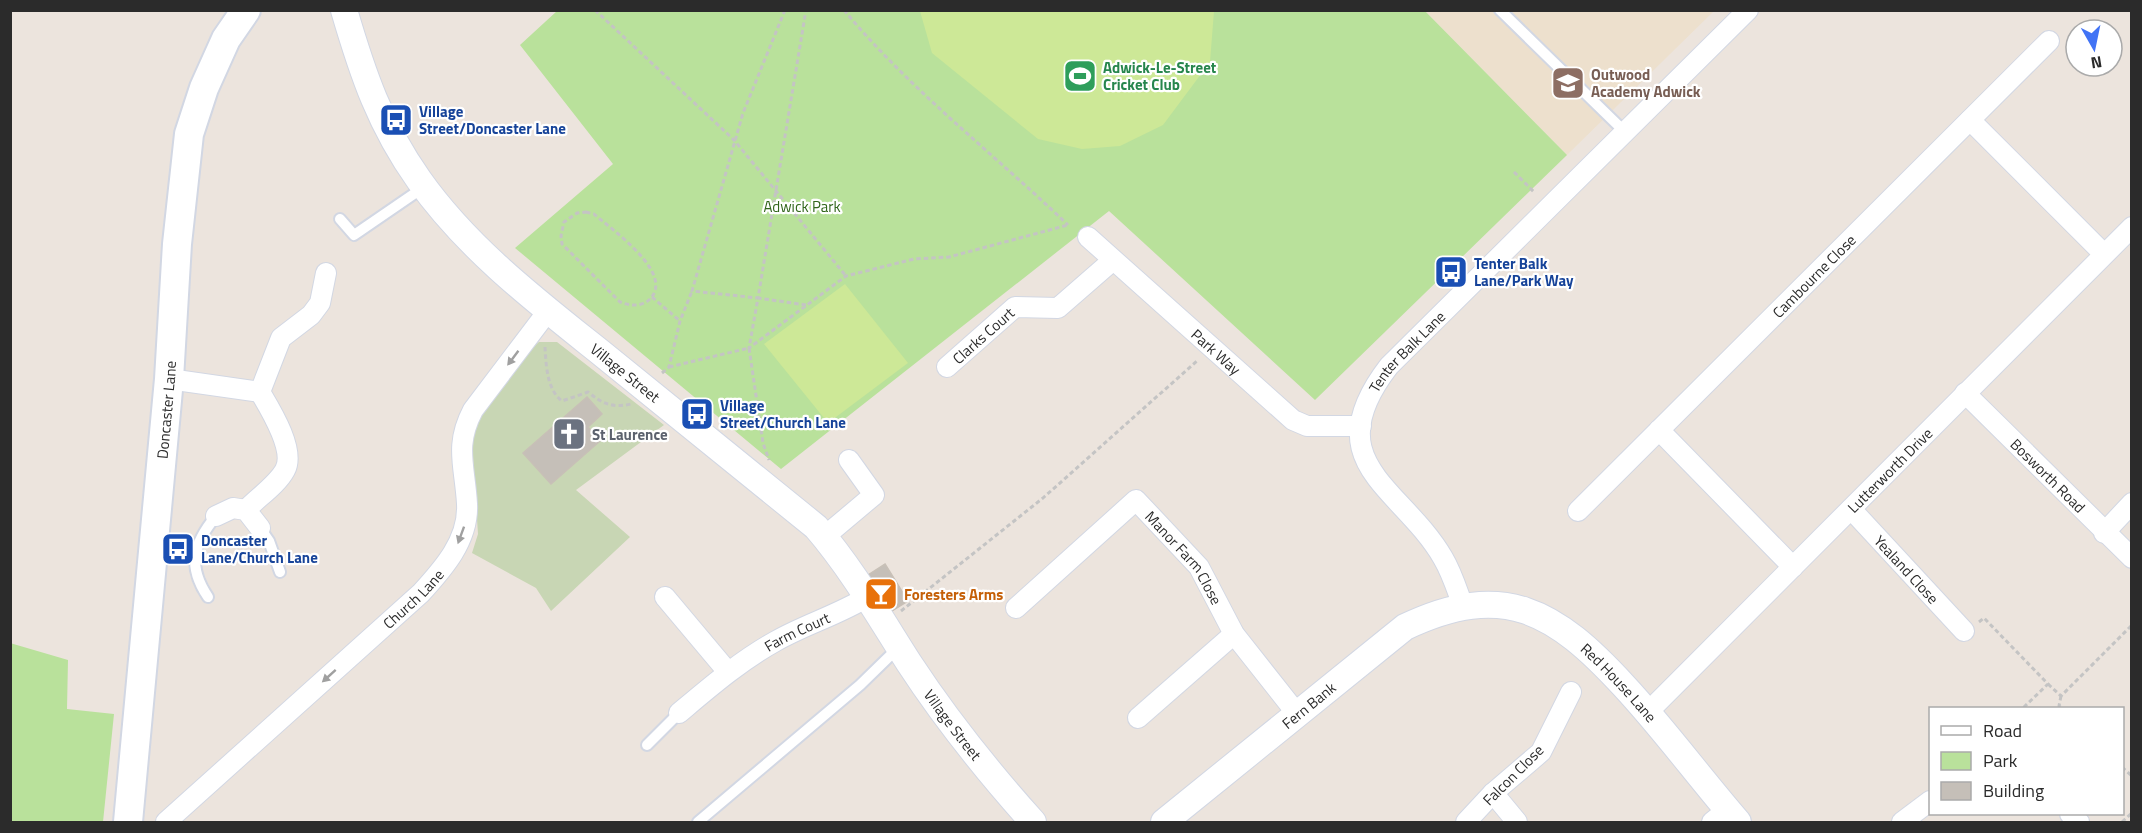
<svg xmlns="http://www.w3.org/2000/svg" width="2142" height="833" font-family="'Titillium Web',sans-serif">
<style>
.education{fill:#ede0cd}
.green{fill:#b9e19b}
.cemetery{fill:#c8d6b4}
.pitch{fill:#cde897}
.building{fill:#c5bfb8;stroke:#c8c0b7;stroke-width:1.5}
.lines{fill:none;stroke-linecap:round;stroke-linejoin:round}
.service-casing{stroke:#d2d7e3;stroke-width:14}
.minor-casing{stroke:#d2d7e3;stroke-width:22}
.tertiary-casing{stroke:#d2d7e3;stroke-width:28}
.secondary-casing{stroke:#d2d7e3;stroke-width:32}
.path{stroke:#c4c4c4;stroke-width:3;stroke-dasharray:4.5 3;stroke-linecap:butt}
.service{stroke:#fff;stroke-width:10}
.minor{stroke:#fff;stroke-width:20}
.tertiary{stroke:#fff;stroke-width:26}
.secondary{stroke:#fff;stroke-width:28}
.oneway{fill:#a0a0a0}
.labels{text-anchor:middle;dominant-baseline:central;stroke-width:4.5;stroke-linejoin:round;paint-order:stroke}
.leisure-label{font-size:15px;font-weight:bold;fill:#27864d;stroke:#fff;text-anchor:start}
.education-label{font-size:15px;font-weight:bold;fill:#785e54;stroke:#fff;text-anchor:start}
.transit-label{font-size:15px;font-weight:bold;fill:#164399;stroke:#fff;text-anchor:start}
.park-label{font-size:15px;fill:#32661c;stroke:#fff}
.street-label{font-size:15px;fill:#2b2b2b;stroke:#fff}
.worship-label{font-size:15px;font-weight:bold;fill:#5b616d;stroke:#fff;text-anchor:start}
.food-label{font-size:15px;font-weight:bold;fill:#c56008;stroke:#fff;text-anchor:start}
</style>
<rect width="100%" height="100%" fill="#ece4dd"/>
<polygon class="education" points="1425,11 1714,11 1567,155"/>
<g class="green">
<polygon points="557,11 1425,11 1567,155 1315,400 1109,211 781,469 515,248 613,164 520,45"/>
<polygon points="10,643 68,660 67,709 114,714 103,822 11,822"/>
</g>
<polygon class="cemetery" points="539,342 557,342 664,425 576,490 630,537 551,611 536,588 472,553 478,534 471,427 526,353"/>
<g class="pitch">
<polygon points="920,11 1214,11 1210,62 1163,125 1120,146 1082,149 1038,139 932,53"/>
<polygon points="845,284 908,363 828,423 764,344"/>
</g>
<g class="building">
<polygon points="587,397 602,414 588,427 600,441 551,484 523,453"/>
<polygon points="885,564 908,601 887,614 865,577"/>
</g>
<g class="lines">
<defs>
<g id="service">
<polyline points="1500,10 1625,132"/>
<polyline points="340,219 354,235 424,187"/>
<polyline points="260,528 269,541 280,572"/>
<path d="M 208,597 C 187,566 193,544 216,516"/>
<polyline points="647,745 679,713"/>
<polyline points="698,822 860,685 899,647"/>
</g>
<g id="minor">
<polyline points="1970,120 2104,254"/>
<path id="s1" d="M 1088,237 L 1293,420 L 1307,426 L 1361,426"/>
<path id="s2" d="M 947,367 L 1015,307 L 1058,308 L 1112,261"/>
<polyline points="169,379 260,392"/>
<path id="s3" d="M 1965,393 L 2132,558"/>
<polyline points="1659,430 1793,567"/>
<path id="s4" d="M 1851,509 L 1964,631"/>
<path d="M 246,510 C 257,498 277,485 285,470 C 296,450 270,409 260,392 L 281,338 L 311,315 L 320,303 L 326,273"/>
<path id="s5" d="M 1578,511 L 2049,41"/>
<polyline points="216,516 233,508 246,510 260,528"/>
<polyline points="2104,533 2132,503"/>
<polyline points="824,537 874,495 849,460"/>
<polyline points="665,597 728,672"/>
<path id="s6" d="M 1463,606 C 1457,590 1452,573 1443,558 C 1402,487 1314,463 1389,366 L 1748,10"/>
<path id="s7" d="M 1016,608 L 1136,500 L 1199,567 L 1234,634 L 1298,715"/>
<path id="s8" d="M 1648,712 L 2132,227"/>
<path id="s9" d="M 679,713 C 710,687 740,661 776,641 C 806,624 838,615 869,596"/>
<polyline points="1138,718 1234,634"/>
<polyline points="1493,793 1517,822"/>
<polyline points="2070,814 2079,822"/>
<path id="s10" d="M 166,822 L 421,593 C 443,569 469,540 467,504 C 465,466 454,446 473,410 L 548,311"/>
<polyline points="1466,822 1493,793 1541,752 1571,692"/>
<polyline points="1712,822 1727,810"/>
<polyline points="1902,822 1930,801"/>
</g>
<g id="tertiary">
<path id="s11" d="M 344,10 C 363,75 380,125 419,180 C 467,248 536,301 600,352 C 672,410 744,468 816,527 C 852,569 879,616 909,663 C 945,718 989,773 1033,822"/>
<path id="s12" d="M 1164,822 L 1405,627 C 1504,580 1555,611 1624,686 C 1664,729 1699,777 1738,822"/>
</g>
<g id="secondary">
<path id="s13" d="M 128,822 L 169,379 L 177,244 L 189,134 L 204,88 L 226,39 L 246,10"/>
</g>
</defs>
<use href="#service" class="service-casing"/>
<use href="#minor" class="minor-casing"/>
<use href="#tertiary" class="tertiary-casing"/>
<use href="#secondary" class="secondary-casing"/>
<g class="path">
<polyline points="595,10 734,140 846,276"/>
<polyline points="785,10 743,113 692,291 758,298 806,10"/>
<path d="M 844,10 C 910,90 994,154 1068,225"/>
<polyline points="1514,172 1535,193"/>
<path d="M 586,212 L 594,214 C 612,230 675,273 650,299 C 642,307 630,306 620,302 L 562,244 L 561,236 L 564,222 L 577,213 Z"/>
<polyline points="652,297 680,321"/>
<polyline points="806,305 758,298 749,348 846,276 914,259 949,257 1068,225"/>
<path d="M 545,347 C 546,365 547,390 562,401 L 588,392 C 603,404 612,408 631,404"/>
<polyline points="669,367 749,348 763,443 769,460"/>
<polyline points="662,373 669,367 680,321 692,291"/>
<polyline points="901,611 1043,498 1198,360"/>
<polyline points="1979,622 1984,618 2048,684 2023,708"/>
<polyline points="2048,684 2061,696 2132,625"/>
<polyline points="2061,696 2059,706 2062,708"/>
<polyline points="2122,767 2132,776"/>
<polyline points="2122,822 2132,813"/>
</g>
<use href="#service" class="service"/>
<use href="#minor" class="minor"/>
<use href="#tertiary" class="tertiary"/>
<use href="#secondary" class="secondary"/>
</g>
<defs><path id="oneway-solid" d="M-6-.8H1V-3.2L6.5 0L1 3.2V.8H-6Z" transform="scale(1.5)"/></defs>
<g class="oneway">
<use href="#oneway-solid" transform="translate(513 358) rotate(127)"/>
<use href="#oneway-solid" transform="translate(461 535) rotate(110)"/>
<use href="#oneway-solid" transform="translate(329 676) rotate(138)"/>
</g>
<defs>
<symbol id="stadium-square" viewBox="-11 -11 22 22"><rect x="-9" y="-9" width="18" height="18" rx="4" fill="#2e9e5b" stroke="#fff"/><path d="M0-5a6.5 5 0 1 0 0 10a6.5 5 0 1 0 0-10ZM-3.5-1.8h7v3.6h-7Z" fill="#fff"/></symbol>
<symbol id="school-square" viewBox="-11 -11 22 22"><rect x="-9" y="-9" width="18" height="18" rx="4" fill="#8d6e63" stroke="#fff"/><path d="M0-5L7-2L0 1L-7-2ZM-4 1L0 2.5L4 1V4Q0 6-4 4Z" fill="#fff"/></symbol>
<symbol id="bus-square" viewBox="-11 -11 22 22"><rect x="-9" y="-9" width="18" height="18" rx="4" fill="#1a4fb4" stroke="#fff"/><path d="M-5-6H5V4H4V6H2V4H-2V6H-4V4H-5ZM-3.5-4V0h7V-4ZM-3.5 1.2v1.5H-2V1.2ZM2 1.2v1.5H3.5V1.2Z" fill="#fff"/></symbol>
<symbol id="church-square" viewBox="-11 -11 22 22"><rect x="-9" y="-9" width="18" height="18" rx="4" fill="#6b7280" stroke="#fff"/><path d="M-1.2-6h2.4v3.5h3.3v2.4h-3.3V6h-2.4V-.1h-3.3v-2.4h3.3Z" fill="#fff"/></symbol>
<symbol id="bar-square" viewBox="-11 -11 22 22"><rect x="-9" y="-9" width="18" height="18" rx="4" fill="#e8710a" stroke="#fff"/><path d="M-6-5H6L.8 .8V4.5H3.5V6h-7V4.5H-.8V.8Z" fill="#fff"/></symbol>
</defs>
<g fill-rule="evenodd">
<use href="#stadium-square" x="1061" y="57" width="38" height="38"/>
<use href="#school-square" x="1549" y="64" width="38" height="38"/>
<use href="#bus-square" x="377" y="101" width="38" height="38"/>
<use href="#bus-square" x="1432" y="253" width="38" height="38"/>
<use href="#bus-square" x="678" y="395" width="38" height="38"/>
<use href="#church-square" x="550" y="415" width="38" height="38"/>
<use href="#bus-square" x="159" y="530" width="38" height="38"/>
<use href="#bar-square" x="862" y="575" width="38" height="38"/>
</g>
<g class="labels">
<g class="leisure-label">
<text x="1103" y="67">Adwick-Le-Street<tspan x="1103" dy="17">Cricket Club</tspan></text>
</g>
<g class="education-label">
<text x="1591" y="74">Outwood<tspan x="1591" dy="17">Academy Adwick</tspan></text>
</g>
<g class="transit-label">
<text x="419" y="111">Village<tspan x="419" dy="17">Street/Doncaster Lane</tspan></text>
<text x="1474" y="263">Tenter Balk<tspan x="1474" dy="17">Lane/Park Way</tspan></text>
<text x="720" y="405">Village<tspan x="720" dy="17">Street/Church Lane</tspan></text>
<text x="201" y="540">Doncaster<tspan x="201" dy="17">Lane/Church Lane</tspan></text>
</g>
<g class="park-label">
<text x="802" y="206">Adwick Park</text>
</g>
<g class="street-label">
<text stroke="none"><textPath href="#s5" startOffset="333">Cambourne Close</textPath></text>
<text stroke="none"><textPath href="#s2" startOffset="48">Clarks Court</textPath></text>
<text stroke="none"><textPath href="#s6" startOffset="302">Tenter Balk Lane</textPath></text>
<text stroke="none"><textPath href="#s1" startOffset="172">Park Way</textPath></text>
<text stroke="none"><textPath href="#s11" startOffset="470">Village Street</textPath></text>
<text stroke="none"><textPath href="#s13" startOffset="414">Doncaster Lane</textPath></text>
<text stroke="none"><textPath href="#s8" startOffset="342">Lutterworth Drive</textPath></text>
<text stroke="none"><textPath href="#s3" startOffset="117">Bosworth Road</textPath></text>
<text stroke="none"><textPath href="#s7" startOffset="237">Manor Farm Close</textPath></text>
<text stroke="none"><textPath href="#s4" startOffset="82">Yealand Close</textPath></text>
<text stroke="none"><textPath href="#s10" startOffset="333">Church Lane</textPath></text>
<text stroke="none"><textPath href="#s9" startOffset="144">Farm Court</textPath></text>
<text stroke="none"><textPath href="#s12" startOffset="554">Red House Lane</textPath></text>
<text stroke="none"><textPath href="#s12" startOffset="186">Fern Bank</textPath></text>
<text stroke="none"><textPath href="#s11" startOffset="956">Village Street</textPath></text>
<text transform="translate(1513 775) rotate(-45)">Falcon Close</text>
</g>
<g class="worship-label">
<text x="592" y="434">St Laurence</text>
</g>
<g class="food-label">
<text x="904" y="594">Foresters Arms</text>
</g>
</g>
<rect width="2142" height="833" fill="none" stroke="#2b2b2b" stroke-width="24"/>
<rect x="1929" y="707" width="195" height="108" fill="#ffffff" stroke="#aaaaaa" stroke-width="1.5"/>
<rect x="1941" y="726" width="30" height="9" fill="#ffffff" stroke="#aaaaaa" stroke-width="1.5"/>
<text x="1983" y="737" font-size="18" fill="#2b2b2b">Road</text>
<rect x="1941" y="752" width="30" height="18" fill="#b9e19b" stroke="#aaaaaa" stroke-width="1.5"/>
<text x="1983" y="767" font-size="18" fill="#2b2b2b">Park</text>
<rect x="1941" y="782" width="30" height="18" fill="#c5bfb8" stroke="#aaaaaa" stroke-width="1.5"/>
<text x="1983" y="797" font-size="18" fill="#2b2b2b">Building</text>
<g transform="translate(2094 48) rotate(171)"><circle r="28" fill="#ffffff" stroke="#aaaaaa" stroke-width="1.5"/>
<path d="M0-4.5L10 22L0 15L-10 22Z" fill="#4173f5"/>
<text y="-9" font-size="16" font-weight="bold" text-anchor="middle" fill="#2b2b2b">N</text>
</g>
</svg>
